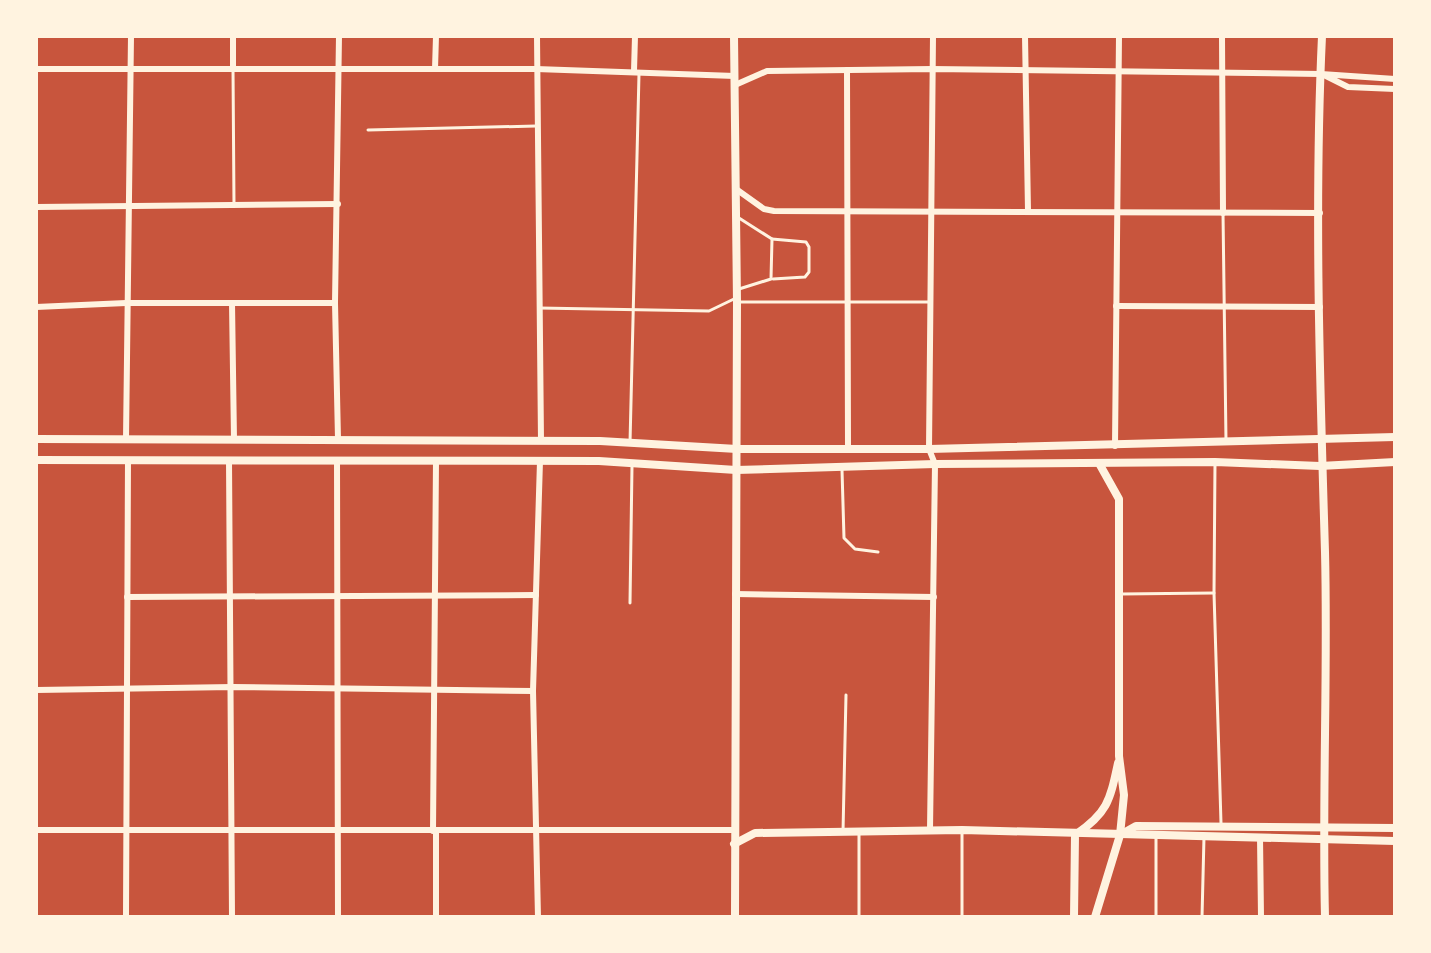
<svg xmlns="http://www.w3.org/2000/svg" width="1431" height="953" font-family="Roboto,sans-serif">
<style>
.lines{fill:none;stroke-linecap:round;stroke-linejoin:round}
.service{stroke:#fff3e0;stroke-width:3}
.minor{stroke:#fff3e0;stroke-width:6}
.tertiary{stroke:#fff3e0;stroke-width:8}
</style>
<rect width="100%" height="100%" fill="#c8553d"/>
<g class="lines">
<g class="service">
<polyline points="233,69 234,205"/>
<polyline points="368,130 536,126"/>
<polyline points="1223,213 1226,441"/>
<polyline points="772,239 806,242 809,247 809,272 805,277 773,279"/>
<polyline points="739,289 771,279 772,239 739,218"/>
<polyline points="738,302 930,302"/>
<polyline points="539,308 709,311 736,298"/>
<polyline points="630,443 639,74"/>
<polyline points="1215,463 1214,593 1221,823"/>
<polyline points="842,470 844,538 855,549 878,552"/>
<polyline points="1121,594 1214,593"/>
<polyline points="630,603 632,466"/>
<polyline points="843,832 846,695"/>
<polyline points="859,833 859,917"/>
<polyline points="1156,836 1156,917"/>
<polyline points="962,917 962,833"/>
<polyline points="1202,917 1204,837"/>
</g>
<g class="minor">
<polyline points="537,36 541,441"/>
<polyline points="1025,36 1028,211"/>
<polyline points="1222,36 1223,213"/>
<polyline points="36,69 536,69 735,76"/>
<polyline points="233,69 233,36"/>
<polyline points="435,69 436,36"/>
<polyline points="847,70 848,447"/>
<polyline points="634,71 635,36"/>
<polyline points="1324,75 1348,87 1395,89"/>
<polyline points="735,85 767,71 932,69 1321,74 1395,79"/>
<polyline points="736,189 764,209 774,211 1320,213"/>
<polyline points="36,207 338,204"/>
<polyline points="232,303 234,440"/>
<polyline points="1116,306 1320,307"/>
<polyline points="36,307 126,303 335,303"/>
<polyline points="126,439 131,36"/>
<polyline points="338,439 335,303 339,36"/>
<polyline points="1115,446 1119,36"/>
<polyline points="229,460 232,917"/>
<polyline points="337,460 338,917"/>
<polyline points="735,594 934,597"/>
<polyline points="127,597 536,595"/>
<polyline points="36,690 233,687 533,691"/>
<polyline points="36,830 734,830"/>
<polyline points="436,830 436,917"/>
<polyline points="930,830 935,464 929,449 933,36"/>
<polyline points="433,831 436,461"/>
<polyline points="1260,837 1261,917"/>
<polyline points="126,917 128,460"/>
<polyline points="538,917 533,691 540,461"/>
</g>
<g class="tertiary">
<polyline points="734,36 737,302 735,917"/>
<path d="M 1322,36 C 1314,208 1320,381 1325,552 C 1328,674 1322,795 1325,917"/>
<polyline points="36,439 600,441 737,449 929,449 1395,437"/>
<polyline points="36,460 599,461 736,470 935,464 1215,462 1320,466 1395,462"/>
<polyline points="1120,835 1136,826 1395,828"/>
<polyline points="734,844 755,833 962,830 1395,841"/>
<path d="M 1074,917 L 1075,835 C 1108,813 1110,800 1118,763"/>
<polyline points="1095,917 1120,835 1124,795 1119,756 1119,499 1100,465"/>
</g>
</g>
<rect width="1431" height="953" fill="none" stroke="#fff3e0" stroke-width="76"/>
</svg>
